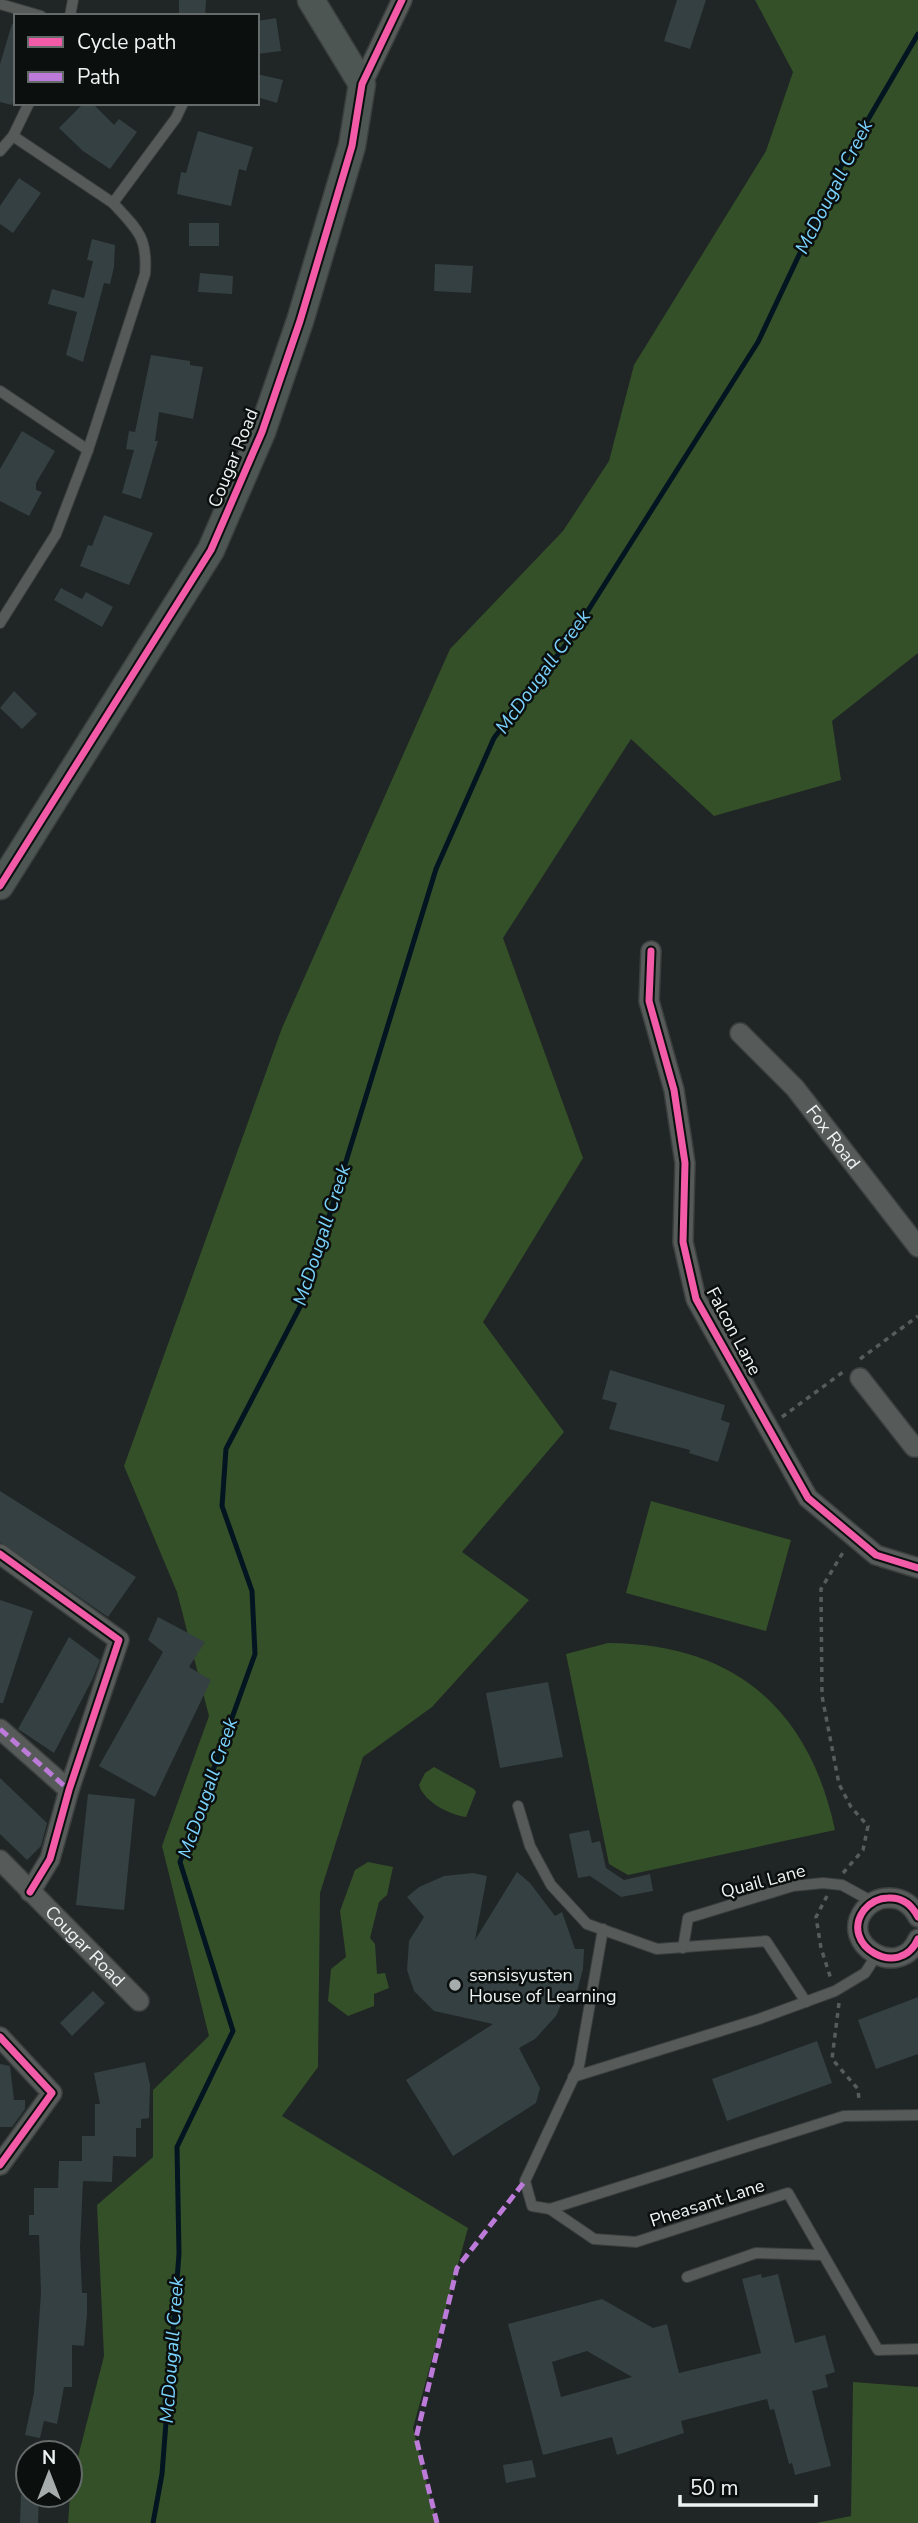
<svg xmlns="http://www.w3.org/2000/svg" width="918" height="2523" font-family="'Nunito Sans',sans-serif">
<style>
.green{fill:#345028}
.lines{fill:none;stroke-linecap:round;stroke-linejoin:round}
.stream{stroke:#031520;stroke-width:5}
.building{fill:#344042;fill-rule:evenodd}
.lane-casing{stroke:#3b403f;stroke-width:12}
.street-casing{stroke:#3b403f;stroke-width:22}
.secondary-casing{stroke:#3b403f;stroke-width:29}
.path{stroke:#575b5b;stroke-width:3.5;stroke-dasharray:5 5;stroke-linecap:butt}
.lane{stroke:#565a59;stroke-width:10}
.street{stroke:#565a59;stroke-width:19}
.secondary{stroke:#4e5654;stroke-width:26}
.quiet{stroke:#bd7bd9;stroke-width:5;stroke-dasharray:10 5;stroke-linecap:butt}
.cycleway-casing{stroke:#0b100f;stroke-width:11}
.cycleway{stroke:#f35aa7;stroke-width:7}
.poi-dot{fill:#a5acab;stroke:#0b100f;stroke-width:2.5}
.labels{text-anchor:middle;dominant-baseline:central;stroke-width:5;stroke-linejoin:round;paint-order:stroke}
.street-label{font-size:18px;fill:#edf4f3;stroke:#0b100f}
.poi-label{font-size:18px;fill:#edf4f3;stroke:#0b100f;text-anchor:start}
.water-label{font-size:19px;font-style:italic;fill:#7bd4ff;stroke:#0b100f}
</style>
<rect width="100%" height="100%" fill="#202525"/>
<g class="green">
<polygon points="755,0 918,0 918,653 832,721 841,780 714,816 631,739 503,938 583,1158 483,1322 564,1432 462,1552 529,1600 432,1707 363,1757 320,1893 318,2067 282,2116 468,2228 413,2428 437,2523 68,2523 71,2484 104,2356 97,2205 153,2157 153,2090 209,2036 162,1846 209,1716 177,1592 124,1466 282,1028 450,649 563,531 609,461 634,365 766,151 793,72"/>
<polygon points="651,1501 791,1540 766,1631 626,1593"/>
<path d="M 608,1643 C 734,1644 809,1708 835,1830 L 628,1875 L 609,1864 L 566,1654 Z"/>
<path d="M 434,1767 L 474,1789 L 476,1792 L 466,1817 C 450,1815 424,1802 419,1785 L 425,1773 Z"/>
<polygon points="368,1862 393,1867 387,1895 379,1902 370,1938 375,1944 377,1974 385,1973 389,1988 374,1994 374,2006 348,2016 328,2001 331,1969 346,1957 340,1911 355,1870"/>
<polygon points="853,2382 918,2387 918,2523 816,2523 851,2516"/>
</g>
<g class="lines">
<polyline class="stream" points="153,2523 162,2474 179,2254 177,2147 233,2031 180,1862 255,1654 252,1591 222,1506 226,1449 303,1301 436,869 494,738 570,639 758,342 842,164 918,34"/>
</g>
<g class="building">
<polygon points="179,0 206,0 205,16 179,16"/>
<polygon points="677,0 706,0 690,49 664,41"/>
<polygon points="276,18 281,51 257,54 257,21"/>
<polygon points="12,24 16,24 16,93 12,105 0,102 0,64"/>
<polygon points="257,74 283,80 277,103 257,97"/>
<polygon points="84,103 92,103 114,125 119,119 137,132 110,169 83,151 59,128"/>
<polygon points="198,131 253,147 246,171 239,169 231,206 177,194 181,172 186,173"/>
<polygon points="19,178 41,193 13,233 0,224 0,206"/>
<rect x="189" y="223" width="30" height="23"/>
<polygon points="92,239 115,245 114,267 110,284 104,283 83,362 66,355 77,312 48,304 52,289 84,298 93,261 87,260"/>
<polygon points="435,264 473,266 471,293 434,291"/>
<polygon points="200,273 233,276 232,294 198,292"/>
<polygon points="151,355 190,361 190,365 203,367 193,419 159,412 155,441 158,441 141,499 122,493 134,450 126,449 129,431 135,432"/>
<polygon points="22,431 55,451 36,483 36,490 42,492 29,516 0,501 0,469"/>
<polygon points="104,515 153,533 129,585 80,566 88,545 92,546"/>
<polygon points="61,588 82,599 86,592 113,607 102,627 54,600"/>
<polygon points="14,691 37,714 22,729 0,708"/>
<polygon points="610,1370 725,1405 721,1420 730,1423 718,1462 689,1453 690,1450 609,1429 617,1403 602,1399"/>
<polygon points="0,1491 136,1577 108,1617 0,1542"/>
<polygon points="0,1600 33,1611 3,1703 0,1703"/>
<polygon points="158,1617 205,1642 189,1667 211,1680 155,1797 99,1766 163,1652 148,1640"/>
<polygon points="69,1637 100,1660 93,1678 54,1753 18,1729"/>
<polygon points="548,1682 563,1757 500,1768 486,1693"/>
<polygon points="0,1778 47,1823 41,1846 27,1860 0,1834"/>
<polygon points="88,1794 135,1799 124,1910 76,1905"/>
<polygon points="589,1830 592,1843 600,1841 606,1868 624,1880 650,1874 653,1891 621,1897 590,1876 578,1878 569,1834"/>
<polygon points="517,1872 530,1883 555,1916 562,1912 575,1949 584,1949 583,1969 575,1999 565,1996 556,2016 535,2039 519,2048 540,2088 536,2103 453,2156 406,2080 493,2024 434,2011 414,1991 407,1970 409,1941 424,1917 407,1897 419,1887 444,1876 473,1873 487,1876 475,1940"/>
<polygon points="93,1991 105,2003 72,2036 60,2023"/>
<polygon points="918,1997 918,2054 876,2069 858,2020"/>
<polygon points="817,2041 832,2083 727,2121 712,2079"/>
<polygon points="145,2062 150,2085 149,2118 141,2119 141,2128 136,2128 136,2157 113,2156 112,2182 83,2181 80,2247 82,2293 87,2293 87,2314 84,2346 72,2345 72,2387 64,2387 57,2424 44,2421 40,2438 25,2435 34,2393 41,2293 39,2235 29,2235 29,2215 34,2215 34,2188 58,2188 59,2161 82,2161 82,2136 95,2136 95,2104 100,2104 94,2073"/>
<polygon points="0,2064 10,2066 14,2100 25,2100 25,2109 12,2127 0,2127"/>
<path d="M 761,2274 L 762,2278 L 778,2274 L 795,2343 L 825,2335 L 835,2372 L 825,2375 L 828,2387 L 812,2391 L 831,2466 L 795,2475 L 792,2463 L 789,2464 L 774,2409 L 770,2410 L 767,2399 L 681,2421 L 684,2433 L 617,2455 L 612,2437 L 543,2455 L 508,2324 L 602,2299 L 653,2328 L 667,2324 L 679,2373 L 761,2353 L 742,2279 ZM 587,2351 L 632,2377 L 561,2397 L 552,2362 Z"/>
<polygon points="532,2460 536,2477 506,2483 503,2465"/>
<polygon points="21,2495 39,2495 38,2523 20,2523"/>
</g>
<g class="lines">
<defs>
<g id="lane">
<polyline points="0,4 41,16"/>
<polyline points="70,16 73,0"/>
<polyline points="13,136 113,203"/>
<polyline points="0,151 13,136 29,103"/>
<polyline points="0,391 88,450"/>
<path d="M 0,623 L 56,534 L 88,450 L 145,274 C 148,237 137,229 113,203 L 176,118 L 183,103"/>
<polyline points="518,1806 530,1846 551,1885 587,1924 657,1949 766,1941 806,2002"/>
<polyline points="603,1929 579,2066 525,2181 532,2206 550,2209 844,2116 918,2115"/>
<polyline points="683,1948 688,1918 793,1886 823,1883 842,1885 873,1902"/>
<polyline points="573,2077 759,2019 835,1991 865,1973 876,1956"/>
<polyline points="550,2209 594,2239 636,2242 788,2193 878,2350 918,2349"/>
<polyline points="687,2277 756,2253 823,2255"/>
</g>
<g id="street">
<polyline points="362,84 402,0"/>
<polyline points="651,951 649,1001 674,1090 685,1163 683,1242 696,1299 808,1498 876,1555 918,1568"/>
<path id="s1" d="M 740,1033 L 795,1088 L 918,1247"/>
<polyline points="860,1378 914,1447 918,1447"/>
<polyline points="0,1554 119,1640 69,1790 50,1859 30,1892"/>
<polyline points="0,1729 69,1790"/>
<path id="s2" d="M 0,1860 L 139,2001"/>
<path d="M 918,1917 C 912,1905 902,1897 888,1898 C 878,1898 870,1903 864,1910 C 838,1945 900,1981 918,1939"/>
<polyline points="0,2037 52,2093 0,2165"/>
</g>
<polyline id="secondary" points="0,886 211,550 262,432 300,321 352,146 362,84 311,0"/>
</defs>
<use href="#lane" class="lane-casing"/>
<use href="#street" class="street-casing"/>
<use href="#secondary" class="secondary-casing"/>
<g class="path">
<polyline points="860,1359 918,1316"/>
<polyline points="782,1417 843,1372"/>
<polyline points="843,1873 863,1850 868,1826 851,1807 839,1784 822,1696 821,1589 845,1549"/>
<polyline points="827,1896 816,1917 821,1948 831,1979"/>
<polyline points="839,2003 832,2059 858,2089 859,2100"/>
</g>
<use href="#lane" class="lane"/>
<use href="#street" class="street"/>
<use href="#secondary" class="secondary"/>
<g class="quiet">
<polyline points="0,1729 69,1790"/>
<polyline points="437,2523 416,2438 457,2268 525,2181"/>
</g>
<defs>
<g id="cycleway">
<polyline points="0,886 211,550 262,432 300,321 352,146 362,84 402,0"/>
<polyline points="651,951 649,1001 674,1090 685,1163 683,1242 696,1299 808,1498 876,1555 918,1568"/>
<polyline points="0,1554 119,1640 69,1790 50,1859 30,1892"/>
<path d="M 918,1917 C 912,1905 902,1897 888,1898 C 878,1898 870,1903 864,1910 C 838,1945 900,1981 918,1939"/>
<polyline points="0,2037 52,2093 0,2165"/>
</g>
</defs>
<use href="#cycleway" class="cycleway-casing"/>
<use href="#cycleway" class="cycleway"/>
</g>
<circle class="poi-dot" cx="455" cy="1985" r="7"/>
<g class="labels">
<g class="street-label">
<text transform="translate(233 458) rotate(-68)">Cougar Road</text>
<text stroke="none"><textPath href="#s1" startOffset="140">Fox Road</textPath></text>
<text transform="translate(734 1331) rotate(62)">Falcon Lane</text>
<text transform="translate(763 1881) rotate(-15)">Quail Lane</text>
<text stroke="none"><textPath href="#s2" startOffset="121">Cougar Road</textPath></text>
<text transform="translate(707 2203) rotate(-18)">Pheasant Lane</text>
</g>
<g class="poi-label">
<text x="469" y="1975">sənsisyustən<tspan x="469" dy="21">House of Learning</tspan></text>
</g>
<g class="water-label">
<text transform="translate(834 187) rotate(-63)">McDougall Creek</text>
<text transform="translate(543 672) rotate(-54)">McDougall Creek</text>
<text transform="translate(322 1235) rotate(-72)">McDougall Creek</text>
<text transform="translate(208 1788) rotate(-71)">McDougall Creek</text>
<text transform="translate(172 2350) rotate(-86)">McDougall Creek</text>
</g>
</g>
<rect x="14" y="14" width="245" height="91" fill="#0b100f" stroke="#656b6a" stroke-width="2"/>
<rect x="28" y="37" width="35" height="10" fill="#f35aa7" stroke="#656b6a" stroke-width="2"/>
<text x="77" y="49" font-size="21" fill="#edf4f3">Cycle path</text>
<rect x="28" y="72" width="35" height="10" fill="#bd7bd9" stroke="#656b6a" stroke-width="2"/>
<text x="77" y="84" font-size="21" fill="#edf4f3">Path</text>
<g transform="translate(49 2474)"><circle r="33" fill="#0b100f" stroke="#656b6a" stroke-width="2"/>
<path d="M0-5L12 26L0 18L-12 26Z" fill="#a5acab"/>
<text y="-10" font-size="19" font-weight="bold" text-anchor="middle" fill="#edf4f3">N</text>
</g>
<path d="M680 2495v10h136v-10" fill="none" stroke="#edf4f3" stroke-width="3.5"/>
<text x="690" y="2495" font-size="21" fill="#edf4f3" stroke="#0b100f" stroke-width="5" paint-order="stroke">50 m</text>
</svg>
